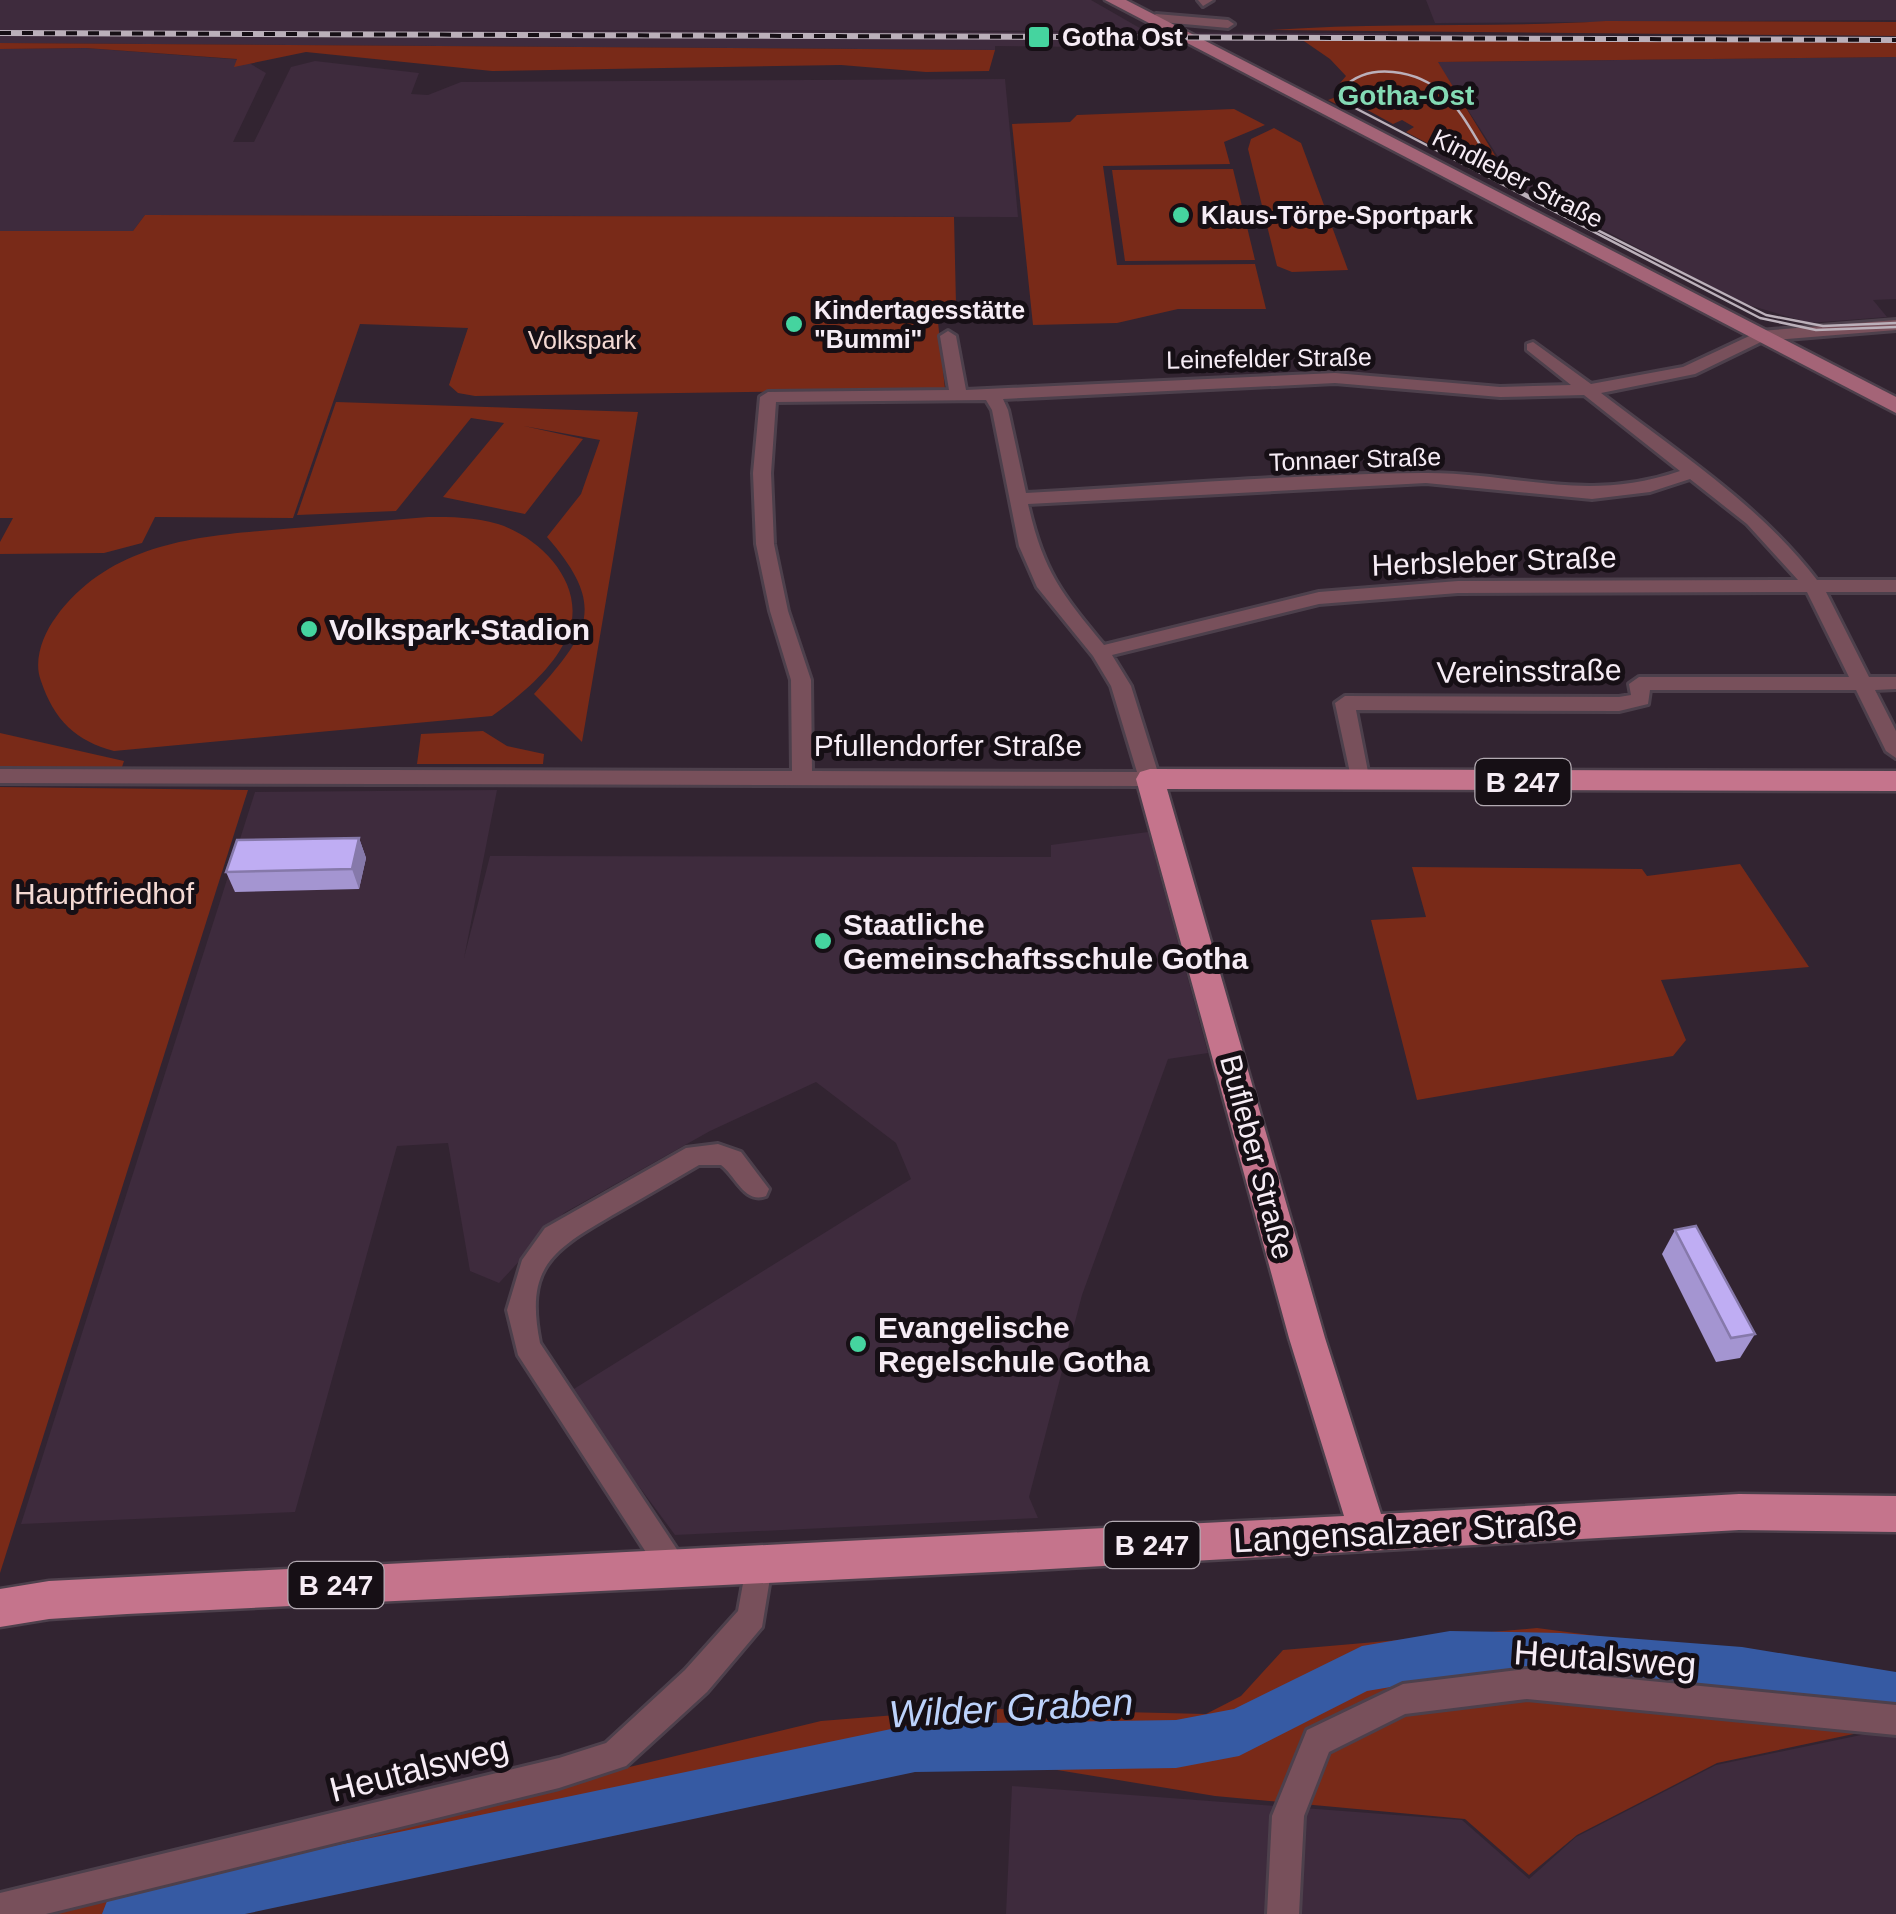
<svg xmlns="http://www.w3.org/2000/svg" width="1896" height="1914" font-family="Helvetica,sans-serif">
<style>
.built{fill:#3e2b3d}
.green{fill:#792a18}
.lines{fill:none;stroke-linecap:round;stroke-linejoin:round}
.river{fill:#365aa3;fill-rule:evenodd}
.street-casing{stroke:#4d404c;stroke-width:6}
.secondary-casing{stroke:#4d404c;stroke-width:5}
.primary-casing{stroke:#4d404c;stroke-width:5}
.street{fill:#78505b;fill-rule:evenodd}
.secondary{fill:#a46477;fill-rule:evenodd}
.primary{fill:#c5748c;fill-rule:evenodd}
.tram{stroke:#bbb0ba;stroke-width:2.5}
.rail-casing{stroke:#bbb0ba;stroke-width:6}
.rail{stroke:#160f15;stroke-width:4;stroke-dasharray:11;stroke-linecap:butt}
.wall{fill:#a495d1}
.shaded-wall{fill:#8679aa}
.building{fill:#bfadf3;stroke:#8679aa;stroke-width:2.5}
.poi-dot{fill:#45d49f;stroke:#160f15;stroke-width:4}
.labels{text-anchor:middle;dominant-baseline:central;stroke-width:10;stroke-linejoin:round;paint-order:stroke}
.far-poi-label{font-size:25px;font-weight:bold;fill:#f6ecf5;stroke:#160f15;text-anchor:start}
.far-street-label{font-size:25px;fill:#f6ecf5;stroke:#160f15}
.far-park-label{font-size:25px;fill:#f4d9d3;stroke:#160f15}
.far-neighbourhood-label{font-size:28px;font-weight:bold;fill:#84dab4;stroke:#160f15}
.shield{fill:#160f15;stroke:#b3aab2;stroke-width:2.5}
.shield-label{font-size:28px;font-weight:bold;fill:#f6ecf5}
.street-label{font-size:30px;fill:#f6ecf5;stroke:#160f15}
.poi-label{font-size:30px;font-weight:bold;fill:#f6ecf5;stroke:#160f15;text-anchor:start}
.park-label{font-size:30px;fill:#f4d9d3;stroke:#160f15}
.near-street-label{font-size:35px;fill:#f6ecf5;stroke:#160f15}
.near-water-label{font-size:38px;font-style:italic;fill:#bcd2fb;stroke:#160f15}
</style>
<rect width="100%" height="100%" fill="#322431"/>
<g class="built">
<polygon points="0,0 1091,0 1145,31 273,30 1388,33 1389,39 1088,43 1087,47 995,46 995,50 0,43"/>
<polygon points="1426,0 1896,0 1896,20 1435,23"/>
<polygon points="86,48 244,60 266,73 233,142 254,142 291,67 315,61 419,73 411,94 428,95 461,82 1005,79 1018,217 145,215 133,231 0,231 0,49"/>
<polygon points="1896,57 1896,299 1873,300 1887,317 1809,323 1742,303 1515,183 1437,62"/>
<polygon points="497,790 464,958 490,856 1051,857 1051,845 1148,832 1208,1053 1168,1059 1082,1295 1029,1497 1038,1518 675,1535 569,1392 911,1179 896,1143 816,1082 710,1131 564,1213 499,1283 470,1271 448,1143 397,1146 295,1512 21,1524 255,792"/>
<polygon points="1880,1731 1896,1736 1896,1914 1006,1914 1012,1786 1462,1820 1529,1879 1576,1837 1716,1765"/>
</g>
<g class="green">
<path d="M 1606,21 L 1896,22 L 1896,36 L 1271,30 C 1383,22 1494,28 1606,21 Z"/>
<polygon points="1301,39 1896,42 1896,57 1438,62 1507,175 1488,175 1406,132 1414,127 1402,120 1393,124 1360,106 1348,110 1328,100 1336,97 1335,89 1346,76 1330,59"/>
<polygon points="0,43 995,50 989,71 926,72 841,65 492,71 306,52 234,67 237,59 86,48 0,49"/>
<polygon points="1234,109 1265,125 1224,142 1230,164 1103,166 1117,265 1255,264 1266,309 1178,309 1117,323 1033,325 1012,124 1070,122 1077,115"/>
<polygon points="1274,128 1301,143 1348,270 1292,272 1277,266 1248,149 1251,139"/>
<polygon points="1233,169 1255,260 1125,261 1112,170"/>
<polygon points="145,215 954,217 956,304 936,303 945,389 475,396 458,393 449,385 468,328 360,324 293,518 155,517 142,543 104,553 0,554 0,542 13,518 0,518 0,231 133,231"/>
<path d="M 336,402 L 638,412 L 582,742 L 534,694 C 591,631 606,605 547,537 L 581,494 L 600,440 L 524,426 L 583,439 L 525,514 L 443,497 L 504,423 L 471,418 L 396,511 L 297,515 Z"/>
<path d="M 428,517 C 452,517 475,517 498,524 C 542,538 589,587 567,637 C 553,669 520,696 492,716 L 114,751 C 76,741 54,720 41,681 C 33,661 43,634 56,617 C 111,542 199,536 283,529 C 331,525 380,521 428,517 Z"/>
<polygon points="483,731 507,746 544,754 543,764 417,764 421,734"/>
<polygon points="0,733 124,761 122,767 0,767"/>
<polygon points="0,787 248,790 0,1573"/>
<polygon points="1740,864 1809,967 1661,980 1686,1040 1673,1056 1417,1100 1371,920 1426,917 1412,867 1642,869 1647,876"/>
<polygon points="1537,1628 1650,1643 1896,1686 1896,1725 1717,1763 1577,1835 1529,1875 1465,1819 1215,1796 997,1760 997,1709 1206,1714 1241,1696 1283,1650"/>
<polygon points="971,1709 971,1758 718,1798 202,1914 17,1914 821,1721"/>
</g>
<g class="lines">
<polygon class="river" points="1450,1631 1561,1633 1742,1647 1896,1672 1896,1718 1742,1693 1561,1679 1450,1677 1367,1691 1239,1756 1176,1768 915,1772 245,1914 102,1914 109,1896 127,1889 915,1724 1176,1720 1234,1709 1362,1646"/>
<defs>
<g id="street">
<polygon points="1198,0 1213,0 1203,6"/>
<polygon points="1156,14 1228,20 1234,24 1228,28 1151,21 1150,18"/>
<path d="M 1896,320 L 1896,330 L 1763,341 L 1695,374 L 1601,393 C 1676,451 1760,505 1817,580 L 1896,580 L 1896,592 L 1826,592 L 1869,677 L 1896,677 L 1896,689 L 1875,690 L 1896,731 L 1896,758 L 1886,751 L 1856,690 L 1650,690 L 1648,704 L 1619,711 L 1356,710 L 1370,782 L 1360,789 L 1353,787 L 1335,703 L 1345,696 L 1619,697 L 1631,695 L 1629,684 L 1639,677 L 1849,677 L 1807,592 L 1458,593 L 1319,604 L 1112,655 L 1131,686 L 1160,779 L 1150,786 L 0,783 L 0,769 L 792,771 L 791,680 L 770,611 L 756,544 L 753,473 L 760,397 L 768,392 L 949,390 L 940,336 L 948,331 L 956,336 L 966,390 L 1335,373 L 1500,387 L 1571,385 L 1527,350 L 1527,344 L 1533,342 L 1591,384 L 1683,367 L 1760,331 ZM 1335,383 L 1500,397 L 1584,395 L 1680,471 C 1583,504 1517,472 1423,473 C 1291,474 1158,486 1026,493 L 1008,410 L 1003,399 ZM 986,400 L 992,410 L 1019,546 L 1037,587 L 1093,656 L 1111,686 L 1137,772 L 812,771 L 811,680 L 788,611 L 774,544 L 771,473 L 776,402 ZM 1690,479 L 1747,524 L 1798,580 L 1458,581 L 1319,592 L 1104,645 C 1061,593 1043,571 1028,504 L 1426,483 L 1592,499 L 1650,492 Z"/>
<path d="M 718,1144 L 741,1152 L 769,1189 L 766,1196 C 744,1204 736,1176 721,1165 L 699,1165 C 670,1182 641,1199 611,1216 C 551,1251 525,1268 540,1343 L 684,1560 L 688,1570 L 684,1580 L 674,1584 L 664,1580 L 518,1355 L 507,1310 L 522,1260 L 545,1228 L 686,1148 Z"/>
<polygon points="758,1552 768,1556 772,1566 762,1627 707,1692 626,1766 559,1788 46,1914 0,1914 0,1893 559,1758 606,1743 685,1670 738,1611 748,1556"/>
<polygon points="1527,1669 1896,1705 1896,1735 1527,1699 1405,1714 1329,1752 1304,1816 1299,1914 1267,1914 1272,1816 1307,1730 1403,1684"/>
</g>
<polygon id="secondary" points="1105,0 1126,0 1896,397 1896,413"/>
<polygon id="primary" points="1150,769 1896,771 1896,791 1167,789 1325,1338 1381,1514 1739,1494 1896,1496 1896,1532 1739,1530 1032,1570 127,1614 49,1619 0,1627 0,1589 49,1581 1344,1516 1289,1338 1136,779 1140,772"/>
</defs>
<use href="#street" class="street-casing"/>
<use href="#secondary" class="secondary-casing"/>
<use href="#primary" class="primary-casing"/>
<use href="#street" class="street"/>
<use href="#secondary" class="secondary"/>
<use href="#primary" class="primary"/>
<path class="tram" d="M 1896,323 L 1823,326 L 1766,315 L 1510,186 C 1468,142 1462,79 1393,72 C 1373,70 1357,74 1343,88 L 1346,101 L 1357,109 L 1760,318 L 1816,330 L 1896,327"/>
<defs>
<polyline id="rail" points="0,33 1896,40"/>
</defs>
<use href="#rail" class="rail-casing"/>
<use href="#rail" class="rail"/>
</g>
<g class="wall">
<polygon points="359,838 366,858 359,889 235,892 226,872"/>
<polygon points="1675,1230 1755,1334 1740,1358 1716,1362 1662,1254"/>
</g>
<polygon class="shaded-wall" points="359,838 366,858 359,889 352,869"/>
<g class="building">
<polygon points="359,838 352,869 226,872 237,840"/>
<polygon points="1696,1226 1755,1334 1731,1338 1675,1230"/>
</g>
<g class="poi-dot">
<rect x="1027" y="25" width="24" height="24" rx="5"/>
<circle cx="1181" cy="215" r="10"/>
<circle cx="794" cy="324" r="10"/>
<circle cx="309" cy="629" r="10"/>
<circle cx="823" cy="941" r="10"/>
<circle cx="858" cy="1344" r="10"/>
</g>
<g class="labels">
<g class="far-poi-label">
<text x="1062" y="37">Gotha Ost</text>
<text x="1201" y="215">Klaus-Törpe-Sportpark</text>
<text x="814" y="310">Kindertagesstätte<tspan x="814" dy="29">"Bummi"</tspan></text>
</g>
<g class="far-street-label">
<text transform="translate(1518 178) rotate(27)">Kindleber Straße</text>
<text transform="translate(1269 358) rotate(-1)">Leinefelder Straße</text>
<text transform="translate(1355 459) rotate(-2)">Tonnaer Straße</text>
</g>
<g class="far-park-label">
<text x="582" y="340">Volkspark</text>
</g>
<g class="far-neighbourhood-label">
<text x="1406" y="95">Gotha-Ost</text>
</g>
<g class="shield">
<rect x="1475.5" y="759" width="95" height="46" rx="8"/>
<rect x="1104.5" y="1522" width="95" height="46" rx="8"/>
<rect x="288.5" y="1562" width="95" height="46" rx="8"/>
</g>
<g class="shield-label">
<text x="1523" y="782">B 247</text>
<text x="1152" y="1545">B 247</text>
<text x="336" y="1585">B 247</text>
</g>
<g class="street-label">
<text transform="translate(1494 561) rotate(-2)">Herbsleber Straße</text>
<text transform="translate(1529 671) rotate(-1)">Vereinsstraße</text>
<text x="948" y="745">Pfullendorfer Straße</text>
<text transform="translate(1257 1157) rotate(75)">Bufleber Straße</text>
</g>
<g class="poi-label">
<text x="329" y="629">Volkspark-Stadion</text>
<text x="843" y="924">Staatliche<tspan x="843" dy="34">Gemeinschaftsschule Gotha</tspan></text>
<text x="878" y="1327">Evangelische<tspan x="878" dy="34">Regelschule Gotha</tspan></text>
</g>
<g class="park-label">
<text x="104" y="893">Hauptfriedhof</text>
</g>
<g class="near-street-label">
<text transform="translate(1405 1531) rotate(-3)">Langensalzaer Straße</text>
<text transform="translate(1605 1658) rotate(4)">Heutalsweg</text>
<text transform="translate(419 1768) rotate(-14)">Heutalsweg</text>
</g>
<g class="near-water-label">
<text transform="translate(1011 1708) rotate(-3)">Wilder Graben</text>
</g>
</g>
</svg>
